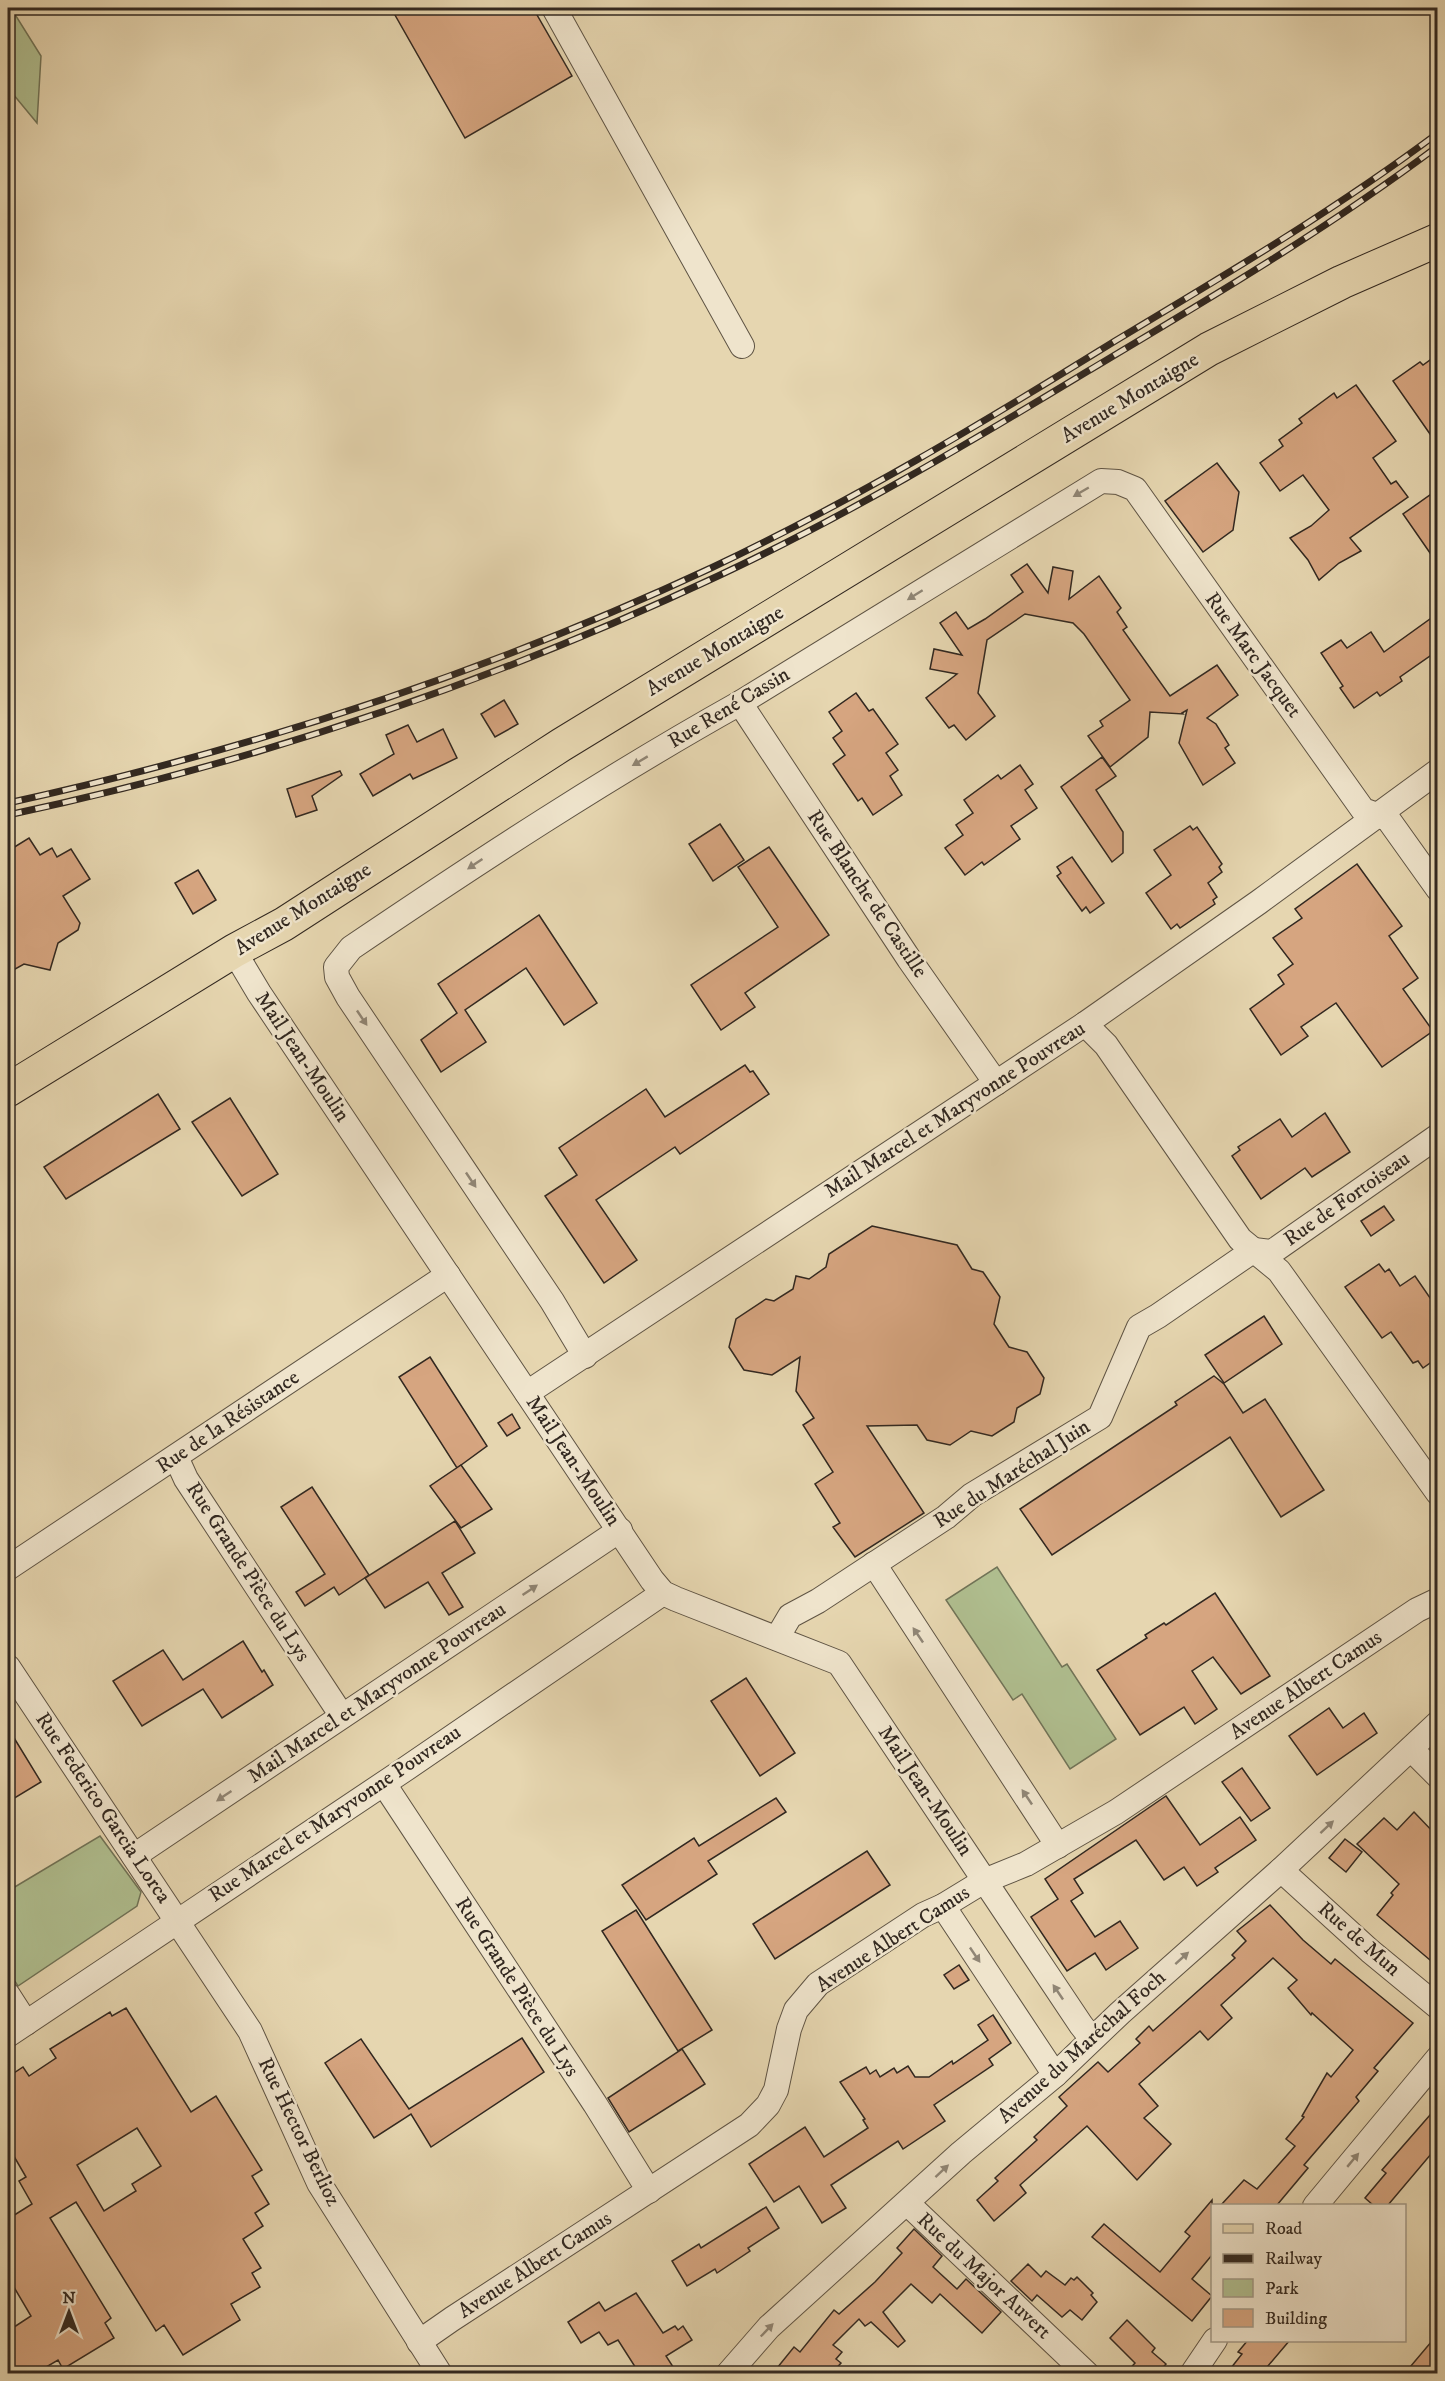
<svg xmlns="http://www.w3.org/2000/svg" width="1445" height="2381" font-family="'IM FELL DW Pica',serif">
<style>
.green{fill:#b0bf90;stroke:#717458;stroke-width:1.5}
.building{fill:#d6a580;stroke:#322820;stroke-width:1.5;fill-rule:evenodd}
.lines{fill:none;stroke-linecap:round;stroke-linejoin:round}
.minor-casing{stroke:#5f5444;stroke-width:26}
.primary-casing{stroke:#322820;stroke-width:35}
.minor{stroke:#efe4cc;stroke-width:24}
.primary{stroke:#e6d6b0;stroke-width:33}
.rail-casing{stroke:#322820;stroke-width:7}
.rail{stroke:#efe4cc;stroke-width:4.5;stroke-dasharray:14;stroke-linecap:butt}
.oneway{fill:#908676}
.labels{text-anchor:middle;dominant-baseline:central;stroke-width:5;stroke-linejoin:round;paint-order:stroke}
.street-label{font-size:21px;fill:#322820;stroke:#efe4cc}
</style>
<rect width="100%" height="100%" fill="#e6d6b0"/>
<filter id="stains"><feTurbulence type="fractalNoise" baseFrequency=".00333" numOctaves="4"/><feColorMatrix values="0 0 0 0 .2 0 0 0 0 .09 0 0 0 0 .02 0 0 0 .5 -.17"/></filter>
<radialGradient id="worn" r=".72"><stop offset=".6" stop-color="#630" stop-opacity="0"/><stop offset="1" stop-color="#630" stop-opacity=".3"/></radialGradient>
<g class="green">
<polygon points="8,8 11,8 41,56 37,123 8,88"/>
<polygon points="997,1567 1062,1667 1067,1664 1116,1739 1070,1769 1022,1694 1013,1700 946,1600"/>
<polygon points="100,1836 141,1892 137,1906 18,1986 8,1971 8,1891"/>
</g>
<g class="building">
<polygon points="391,8 533,8 572,76 465,138"/>
<polygon points="1437,355 1437,444 1393,381 1420,362 1423,365"/>
<polygon points="1356,385 1396,441 1373,458 1391,484 1396,481 1408,497 1350,538 1361,551 1339,563 1319,580 1308,560 1290,538 1311,526 1329,510 1303,475 1280,491 1260,463 1283,446 1279,440 1302,423 1299,419 1334,393 1337,398"/>
<polygon points="1217,463 1239,492 1233,530 1203,552 1165,501"/>
<polygon points="1437,490 1437,563 1403,514"/>
<polygon points="1027,564 1048,593 1053,567 1073,571 1069,599 1099,576 1121,608 1117,612 1127,627 1123,630 1170,696 1217,665 1238,695 1207,718 1216,724 1229,745 1225,748 1235,763 1203,785 1179,743 1187,710 1182,713 1183,714 1150,712 1148,737 1110,767 1088,736 1103,726 1100,721 1130,700 1084,634 1073,623 1025,614 987,640 978,693 995,716 966,740 954,725 949,728 926,698 957,674 930,669 934,649 962,655 940,623 956,612 968,629 985,619 1023,592 1011,575"/>
<polygon points="1437,614 1437,651 1400,677 1402,681 1380,696 1377,692 1354,708 1340,688 1343,686 1321,653 1341,640 1347,648 1371,632 1384,652"/>
<polygon points="856,693 869,711 873,709 898,744 886,753 898,770 890,776 902,795 873,815 862,798 858,801 833,764 845,755 833,738 842,731 829,712"/>
<polygon points="504,700 518,724 495,737 481,714"/>
<polygon points="408,725 417,742 443,729 457,758 413,779 410,774 373,796 360,774 394,754 386,735"/>
<polygon points="1102,757 1116,776 1096,790 1123,832 1123,853 1112,862 1061,787"/>
<polygon points="1020,765 1033,784 1025,790 1037,808 1011,826 1020,839 984,865 982,862 965,875 945,848 963,835 956,825 973,813 964,800 998,775 1001,779"/>
<polygon points="340,771 342,775 312,796 317,810 296,817 287,789"/>
<polygon points="720,824 744,860 713,881 689,844"/>
<polygon points="1190,826 1193,830 1197,827 1222,864 1219,867 1222,872 1208,883 1217,897 1213,900 1215,904 1180,928 1177,924 1171,929 1146,893 1171,875 1154,850"/>
<polygon points="29,838 40,855 52,848 57,857 71,849 90,879 63,896 80,923 78,930 58,943 50,970 24,964 8,973 8,851"/>
<polygon points="769,847 829,935 745,993 755,1007 721,1030 691,985 778,927 738,867"/>
<polygon points="1072,857 1104,903 1090,913 1086,907 1082,911 1057,876 1061,873 1057,867"/>
<polygon points="1357,864 1402,926 1389,936 1418,978 1403,989 1433,1031 1382,1067 1336,1003 1301,1027 1308,1036 1281,1055 1250,1009 1284,984 1278,975 1293,964 1273,938 1302,918 1295,909"/>
<polygon points="198,870 216,900 193,914 175,883"/>
<polygon points="539,915 597,1003 564,1025 526,968 465,1010 486,1042 441,1072 421,1040 457,1013 438,984"/>
<polygon points="745,1065 750,1072 753,1071 769,1094 680,1154 675,1147 596,1200 637,1260 604,1283 545,1196 577,1175 559,1148 646,1089 665,1117"/>
<polygon points="158,1094 180,1129 66,1199 44,1167"/>
<polygon points="230,1098 278,1174 242,1196 192,1122"/>
<polygon points="1325,1113 1350,1152 1312,1177 1305,1168 1261,1199 1232,1156 1240,1150 1238,1147 1280,1119 1292,1137"/>
<polygon points="1384,1206 1394,1220 1371,1236 1361,1221"/>
<polygon points="872,1226 957,1245 972,1269 983,1272 1000,1297 994,1324 1009,1347 1027,1352 1044,1378 1040,1394 1017,1408 1014,1422 992,1436 971,1431 950,1445 927,1440 917,1425 867,1426 924,1513 855,1557 833,1527 840,1523 815,1484 833,1472 803,1425 814,1418 796,1391 800,1357 772,1375 744,1370 729,1347 736,1319 766,1299 774,1301 793,1289 796,1276 809,1279 826,1267 829,1254"/>
<polygon points="1379,1264 1385,1272 1389,1269 1400,1286 1415,1276 1437,1308 1437,1358 1423,1368 1418,1361 1413,1363 1391,1332 1382,1338 1345,1287"/>
<polygon points="1264,1316 1282,1344 1224,1383 1205,1355"/>
<polygon points="430,1357 487,1446 457,1468 399,1377"/>
<polygon points="1214,1376 1224,1384 1243,1413 1265,1399 1324,1490 1281,1517 1230,1437 1052,1555 1020,1509 1177,1405 1175,1402"/>
<polygon points="512,1414 520,1428 507,1436 498,1423"/>
<polygon points="461,1465 492,1509 461,1528 430,1486"/>
<polygon points="312,1487 369,1575 339,1595 334,1587 305,1606 296,1592 325,1574 281,1507"/>
<polygon points="455,1521 475,1553 442,1573 463,1607 449,1615 428,1582 385,1608 365,1578"/>
<polygon points="1215,1593 1270,1676 1241,1694 1213,1657 1192,1671 1217,1709 1195,1724 1184,1707 1140,1735 1097,1670 1147,1638 1145,1635 1164,1623 1166,1625"/>
<polygon points="243,1641 262,1672 264,1670 273,1685 222,1718 203,1689 142,1726 113,1681 163,1650 183,1680"/>
<polygon points="746,1678 795,1753 760,1776 711,1701"/>
<polygon points="1329,1708 1343,1728 1364,1713 1377,1733 1317,1775 1289,1736"/>
<polygon points="8,1728 41,1782 8,1802"/>
<polygon points="1242,1768 1270,1808 1251,1821 1222,1782"/>
<polygon points="1166,1796 1200,1845 1240,1817 1256,1840 1215,1868 1218,1872 1197,1886 1184,1867 1164,1880 1136,1840 1074,1879 1083,1893 1071,1901 1095,1937 1120,1921 1138,1948 1106,1970 1095,1953 1067,1971 1031,1917 1058,1899 1045,1879"/>
<polygon points="776,1798 786,1812 708,1861 717,1874 646,1920 622,1885 694,1838 699,1846"/>
<polygon points="1414,1812 1437,1836 1437,1966 1377,1915 1393,1895 1391,1893 1399,1884 1357,1844 1384,1818 1397,1830"/>
<polygon points="1345,1839 1362,1852 1346,1872 1329,1858"/>
<polygon points="867,1851 890,1885 775,1959 753,1924"/>
<polygon points="1270,1905 1303,1940 1331,1964 1335,1959 1413,2023 1374,2068 1378,2071 1356,2097 1359,2101 1304,2165 1308,2168 1277,2205 1221,2205 1244,2180 1257,2189 1295,2146 1286,2139 1304,2117 1302,2116 1327,2073 1331,2077 1353,2050 1312,2013 1311,2015 1288,1988 1297,1980 1273,1958 1221,2005 1232,2018 1208,2040 1200,2031 1139,2084 1158,2106 1144,2118 1171,2144 1137,2180 1087,2126 1020,2185 1026,2193 994,2221 977,2200 998,2181 995,2178 1037,2140 1034,2137 1067,2106 1059,2097 1098,2062 1108,2072 1140,2043 1136,2039 1149,2026 1153,2031 1235,1958 1232,1955 1246,1941 1237,1931"/>
<polygon points="636,1910 712,2030 678,2051 602,1931"/>
<polygon points="959,1965 969,1980 954,1989 944,1975"/>
<path d="M 126,2008 L 191,2112 L 216,2096 L 262,2170 L 252,2176 L 269,2204 L 255,2213 L 263,2226 L 243,2239 L 261,2268 L 252,2273 L 260,2287 L 231,2304 L 240,2320 L 183,2355 L 164,2325 L 156,2331 L 76,2202 L 50,2218 L 111,2318 L 105,2323 L 114,2338 L 63,2369 L 58,2360 L 36,2373 L 8,2373 L 8,2331 L 31,2316 L 8,2277 L 8,2219 L 32,2204 L 19,2181 L 26,2177 L 8,2146 L 8,2077 L 23,2067 L 29,2076 L 56,2058 L 50,2049 L 110,2012 L 112,2016 ZM 137,2128 L 161,2166 L 132,2184 L 136,2191 L 104,2211 L 77,2165 Z"/>
<polygon points="993,2015 1011,2043 989,2059 993,2065 934,2105 945,2121 903,2149 898,2141 831,2185 846,2208 822,2223 799,2186 774,2202 749,2164 805,2127 824,2157 868,2128 863,2120 865,2119 840,2082 866,2067 870,2074 876,2070 880,2077 894,2068 897,2073 908,2066 915,2077 929,2077 952,2061 953,2064 988,2040 978,2025"/>
<polygon points="522,2038 544,2072 431,2147 411,2114 374,2138 325,2063 361,2039 409,2109"/>
<polygon points="682,2049 705,2084 629,2132 608,2098"/>
<polygon points="1437,2107 1437,2147 1388,2205 1373,2205 1365,2198 1386,2173 1382,2170"/>
<polygon points="1212,2200 1212,2255 1192,2279 1212,2296 1192,2321 1092,2237 1104,2224 1160,2272 1190,2236 1185,2232"/>
<polygon points="766,2207 779,2228 748,2248 750,2251 717,2273 715,2269 687,2286 672,2261 699,2244 701,2248"/>
<polygon points="914,2229 942,2256 933,2267 957,2289 966,2279 1001,2312 982,2333 940,2294 932,2303 911,2284 883,2312 905,2341 898,2347 871,2322 865,2326 859,2319 833,2345 842,2352 836,2359 841,2363 832,2373 773,2373 794,2347 800,2352 834,2310 839,2314 875,2282 902,2253 897,2248"/>
<polygon points="1028,2264 1041,2277 1046,2271 1065,2285 1071,2278 1074,2280 1077,2277 1093,2293 1091,2295 1097,2302 1082,2320 1070,2310 1062,2317 1037,2295 1032,2301 1011,2281"/>
<polygon points="636,2293 663,2333 675,2326 678,2330 683,2326 692,2340 666,2356 677,2373 639,2373 618,2340 608,2345 599,2332 581,2343 568,2322 599,2302 605,2311"/>
<polygon points="1127,2320 1155,2348 1152,2352 1166,2364 1158,2373 1126,2373 1135,2363 1110,2338"/>
<polygon points="1437,2335 1437,2366 1431,2373 1405,2373"/>
<polygon points="1248,2340 1290,2340 1262,2373 1227,2373 1242,2354 1238,2352"/>
</g>
<g class="lines">
<defs>
<g id="minor">
<polyline points="554,8 742,346"/>
<polyline points="740,703 909,959 996,1083"/>
<polyline points="234,951 259,993 652,1580 663,1593 676,1599 839,1663 1081,2025 1092,2039"/>
<polyline points="1085,1024 1106,1045 1240,1239 1279,1271 1438,1493"/>
<path d="M 585,1356 L 552,1301 L 348,997 L 337,977 L 336,967 L 351,948 C 478,862 606,778 740,703 L 1101,481 L 1118,482 L 1135,489 L 1363,810 L 1388,819 L 1438,889"/>
<polyline points="527,1393 1085,1024 1259,902 1438,771"/>
<polyline points="176,1457 186,1479 342,1716"/>
<polyline points="874,1564 1058,1846"/>
<polyline points="8,1568 448,1275"/>
<polyline points="777,1638 790,1616 818,1601 946,1517 972,1495 1100,1417 1139,1327 1158,1316 1254,1250 1272,1252 1438,1136"/>
<polyline points="8,1667 250,2031 319,2183 440,2374"/>
<polyline points="1411,1749 1438,1776"/>
<polyline points="384,1784 595,2104 649,2191"/>
<polyline points="134,1856 620,1530"/>
<polyline points="1281,1870 1370,1951 1438,2007"/>
<polyline points="943,1906 1055,2075"/>
<polyline points="8,1995 26,2023"/>
<polyline points="8,2035 404,1770 663,1593"/>
<polyline points="907,2203 1087,2374"/>
<polyline points="1315,2206 1438,2058"/>
<polyline points="419,2342 452,2319 749,2125 768,2105 776,2090 789,2029 796,2010 818,1984 923,1915 943,1906 984,1881 1026,1864 1116,1812 1417,1610 1438,1600"/>
<polyline points="728,2374 769,2327 961,2153 1055,2075 1120,2013 1281,1870 1438,1723"/>
<polyline points="1192,2374 1215,2340"/>
</g>
<polyline id="primary" points="8,1090 234,951 284,924 561,745 1209,349 1342,282 1438,240"/>
</defs>
<use href="#minor" class="minor-casing"/>
<use href="#primary" class="primary-casing"/>
<use href="#minor" class="minor"/>
<use href="#primary" class="primary"/>
<defs>
<g id="rail">
<path d="M 8,803 C 250,750 486,673 711,568 C 851,502 984,422 1115,341 C 1225,275 1335,210 1438,133"/>
<path d="M 8,815 C 253,763 491,683 718,576 C 846,516 967,444 1088,371 C 1207,300 1326,230 1438,146"/>
</g>
</defs>
<use href="#rail" class="rail-casing"/>
<use href="#rail" class="rail"/>
</g>
<defs><path id="oneway-solid" d="M-6-.8H1V-3.2L6.5 0L1 3.2V.8H-6Z" transform="scale(1.5)"/></defs>
<g class="oneway">
<use href="#oneway-solid" transform="translate(1081 492) rotate(150)"/>
<use href="#oneway-solid" transform="translate(915 595) rotate(148)"/>
<use href="#oneway-solid" transform="translate(640 761) rotate(149)"/>
<use href="#oneway-solid" transform="translate(475 864) rotate(146)"/>
<use href="#oneway-solid" transform="translate(362 1018) rotate(56)"/>
<use href="#oneway-solid" transform="translate(471 1180) rotate(56)"/>
<use href="#oneway-solid" transform="translate(530 1590) rotate(-34)"/>
<use href="#oneway-solid" transform="translate(918 1635) rotate(-124)"/>
<use href="#oneway-solid" transform="translate(224 1796) rotate(146)"/>
<use href="#oneway-solid" transform="translate(1027 1797) rotate(-124)"/>
<use href="#oneway-solid" transform="translate(1327 1827) rotate(-43)"/>
<use href="#oneway-solid" transform="translate(975 1955) rotate(56)"/>
<use href="#oneway-solid" transform="translate(1182 1958) rotate(-42)"/>
<use href="#oneway-solid" transform="translate(1058 1992) rotate(-124)"/>
<use href="#oneway-solid" transform="translate(1353 2160) rotate(-50)"/>
<use href="#oneway-solid" transform="translate(942 2171) rotate(-43)"/>
<use href="#oneway-solid" transform="translate(767 2330) rotate(-46)"/>
</g>
<g class="labels">
<g class="street-label">
<text transform="translate(1130 398) rotate(-31)">Avenue Montaigne</text>
<text transform="translate(715 651) rotate(-31)">Avenue Montaigne</text>
<text transform="translate(1253 655) rotate(54)">Rue Marc Jacquet</text>
<text transform="translate(729 708) rotate(-31)">Rue René Cassin</text>
<text transform="translate(867 894) rotate(56)">Rue Blanche de Castille</text>
<text transform="translate(303 909) rotate(-32)">Avenue Montaigne</text>
<text transform="translate(302 1057) rotate(56)">Mail Jean-Moulin</text>
<text transform="translate(955 1110) rotate(-33)">Mail Marcel et Maryvonne Pouvreau</text>
<text transform="translate(1347 1199) rotate(-35)">Rue de Fortoiseau</text>
<text transform="translate(228 1422) rotate(-34)">Rue de la Résistance</text>
<text transform="translate(573 1461) rotate(56)">Mail Jean-Moulin</text>
<text transform="translate(1012 1474) rotate(-33)">Rue du Maréchal Juin</text>
<text transform="translate(248 1572) rotate(57)">Rue Grande Pièce du Lys</text>
<text transform="translate(1306 1685) rotate(-34)">Avenue Albert Camus</text>
<text transform="translate(377 1693) rotate(-34)">Mail Marcel et Maryvonne Pouvreau</text>
<text transform="translate(925 1791) rotate(56)">Mail Jean-Moulin</text>
<text transform="translate(103 1808) rotate(56)">Rue Federico Garcia Lorca</text>
<text transform="translate(335 1814) rotate(-34)">Rue Marcel et Maryvonne Pouvreau</text>
<text transform="translate(893 1939) rotate(-33)">Avenue Albert Camus</text>
<text transform="translate(1359 1939) rotate(41)">Rue de Mun</text>
<text transform="translate(517 1987) rotate(57)">Rue Grande Pièce du Lys</text>
<text transform="translate(1082 2047) rotate(-42)">Avenue du Maréchal Foch</text>
<text transform="translate(299 2132) rotate(64)">Rue Hector Berlioz</text>
<text transform="translate(535 2265) rotate(-33)">Avenue Albert Camus</text>
<text transform="translate(984 2276) rotate(43)">Rue du Major Auvert</text>
</g>
</g>
<rect width="1445" height="2381" fill="none" stroke="#e6d6b0" stroke-width="30"/>
<rect x="9" y="9" width="1427" height="2363" fill="none" stroke="#322820" stroke-width="3"/>
<rect x="15" y="15" width="1415" height="2351" fill="none" stroke="#322820" stroke-width="1.5"/>
<rect x="1211" y="2204" width="195" height="138" fill="#efe4cc" stroke="#a39987" stroke-width="1.5"/>
<rect x="1223" y="2224" width="30" height="9" fill="#e6d6b0" stroke="#a39987" stroke-width="1.5"/>
<text x="1265" y="2234" font-size="18" fill="#322820">Road</text>
<rect x="1223" y="2254" width="30" height="9" fill="#322820" stroke="#a39987" stroke-width="1.5"/>
<text x="1265" y="2264" font-size="18" fill="#322820">Railway</text>
<rect x="1223" y="2279" width="30" height="18" fill="#b0bf90" stroke="#a39987" stroke-width="1.5"/>
<text x="1265" y="2294" font-size="18" fill="#322820">Park</text>
<rect x="1223" y="2309" width="30" height="18" fill="#d6a580" stroke="#a39987" stroke-width="1.5"/>
<text x="1265" y="2324" font-size="18" fill="#322820">Building</text>
<g transform="translate(69 2312)" stroke="#efe4cc" stroke-width="4.5" paint-order="stroke">
<path d="M0-4.5L10 22L0 15L-10 22Z" fill="#322820"/>
<text y="-9" font-size="16" font-weight="bold" text-anchor="middle" fill="#322820">N</text>
</g>
<rect width="100%" height="100%" filter="url(#stains)"/>
<rect width="100%" height="100%" fill="url(#worn)"/>
</svg>
